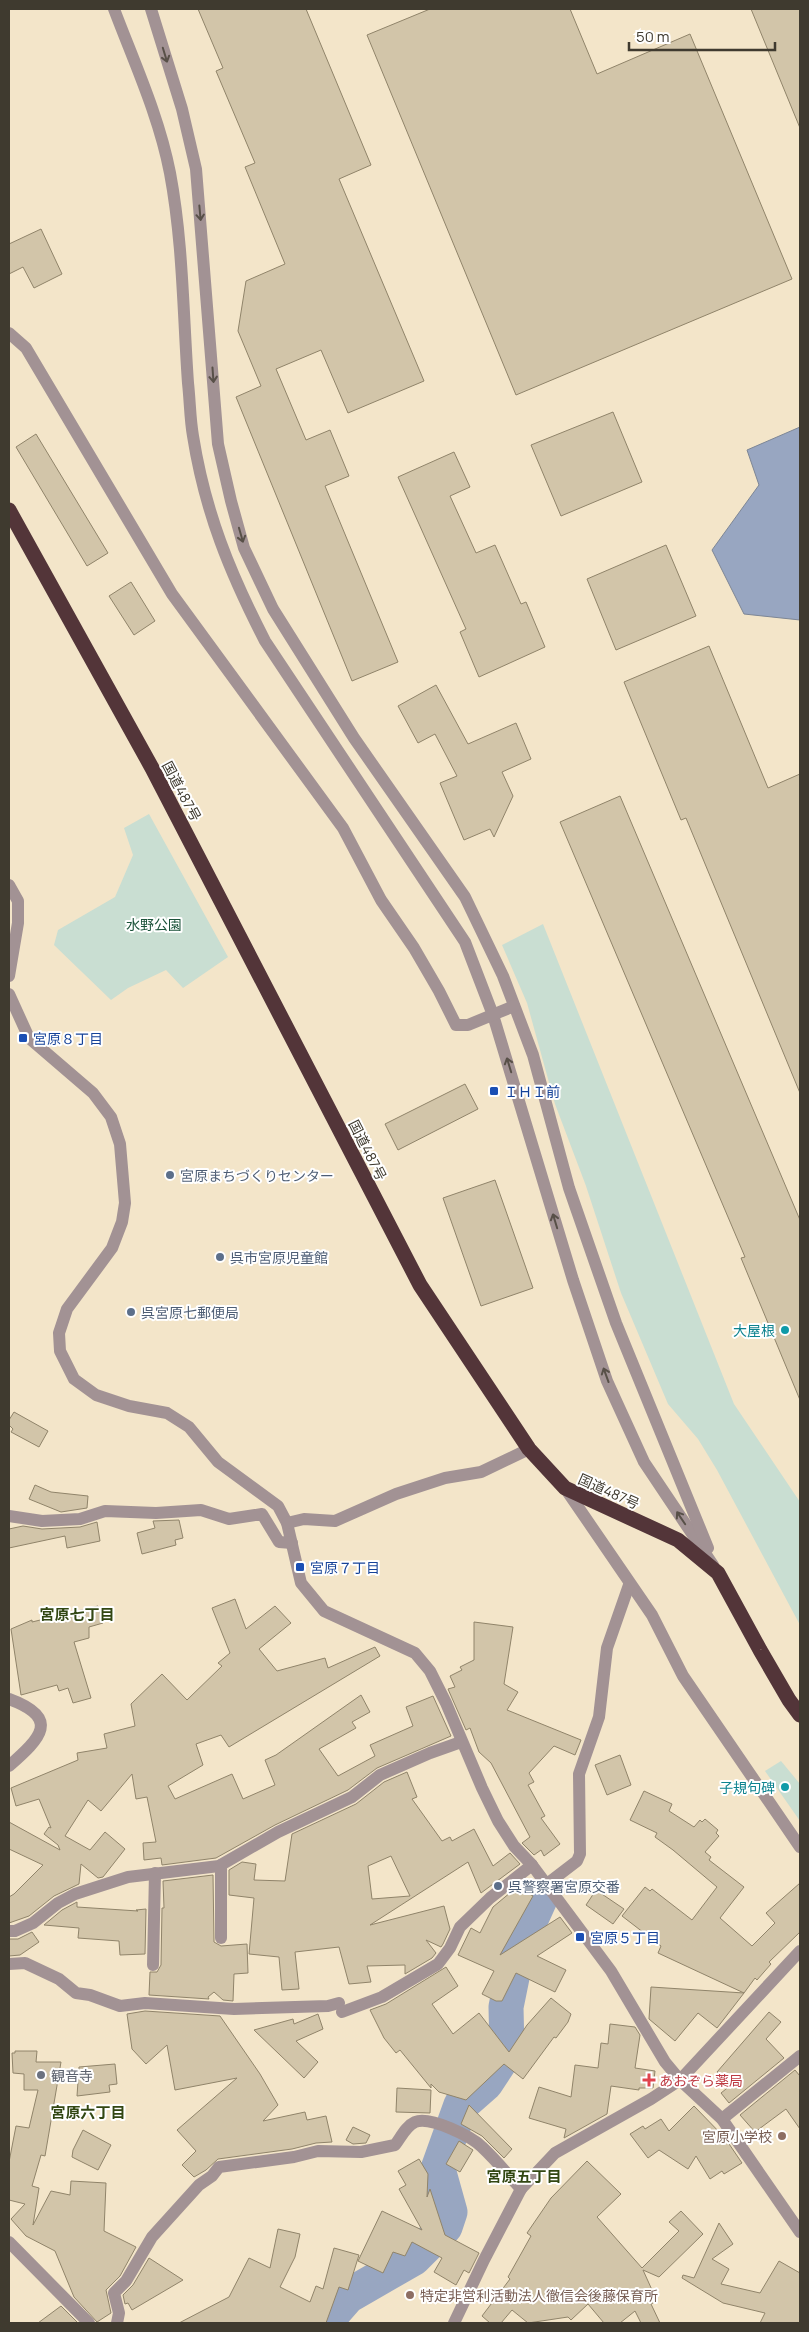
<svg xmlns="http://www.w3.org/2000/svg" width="809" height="2332" font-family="Manrope,'Noto Sans JP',sans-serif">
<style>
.green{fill:#c9ded2}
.water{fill:#98a6c1;stroke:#7d8695}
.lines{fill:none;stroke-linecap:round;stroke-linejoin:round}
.river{stroke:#98a6c1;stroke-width:35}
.building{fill:#d2c5a9;stroke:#90846a;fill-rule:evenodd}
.minor{stroke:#a29294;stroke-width:12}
.highway{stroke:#533539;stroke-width:15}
.oneway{stroke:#585048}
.transit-dot{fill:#1a4fb4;stroke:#fff;stroke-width:2}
.service-dot{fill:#5c6f8a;stroke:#fff;stroke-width:2}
.culture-dot{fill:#0f9aa8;stroke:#fff;stroke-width:2}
.worship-dot{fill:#6b7280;stroke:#fff;stroke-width:2}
.health-dot{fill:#e0444e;stroke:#fff;stroke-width:2}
.education-dot{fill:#8d6e63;stroke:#fff;stroke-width:2}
.labels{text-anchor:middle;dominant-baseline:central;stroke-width:4;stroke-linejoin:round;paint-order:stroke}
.street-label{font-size:14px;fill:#3f3a2f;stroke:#fff}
.park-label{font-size:14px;fill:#1a5239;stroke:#fff}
.transit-label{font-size:14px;fill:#164399;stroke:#fff;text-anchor:start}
.service-label{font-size:14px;fill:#4e5e75;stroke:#fff;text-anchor:start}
.culture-label{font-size:14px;fill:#0d838f;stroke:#fff;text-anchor:end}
.worship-label{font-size:14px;fill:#5b616d;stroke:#fff;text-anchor:start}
.health-label{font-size:14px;fill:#be3a42;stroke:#fff;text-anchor:start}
.education-label{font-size:14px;fill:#785e54;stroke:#fff;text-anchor:end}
.neighbourhood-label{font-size:15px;font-weight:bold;fill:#324713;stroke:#fff}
</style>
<rect width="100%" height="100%" fill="#f3e5c9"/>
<g class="green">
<polygon points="149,814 228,957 183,988 166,970 128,988 111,1000 54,945 58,930 115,897 133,855 124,828"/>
<polygon points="543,924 734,1404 800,1502 800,1625 717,1470 698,1439 668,1404 621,1293 586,1186 555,1104 527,1003 502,945"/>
<polygon points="781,1761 800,1784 800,1821 765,1771"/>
</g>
<polygon class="water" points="800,427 800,620 744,614 712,550 759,485 747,450"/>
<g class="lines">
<polyline class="river" points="329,2323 334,2312 348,2296 414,2258 445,2227 450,2212 438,2169 461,2105 486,2083 507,2051 506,2007 518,1948 541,1897"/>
</g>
<g class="building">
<polygon points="198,9 306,9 371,165 339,179 424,381 348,413 321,350 276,369 306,440 330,430 349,476 325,486 398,662 352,681 236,397 261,386 238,331 246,281 285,264 245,167 255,163 216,71 223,68"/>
<polygon points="430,9 570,9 597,74 690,34 792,279 516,395 367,35"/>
<polygon points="751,9 800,9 800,128"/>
<polygon points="41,229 62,274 34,288 23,267 9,274 9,244"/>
<polygon points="613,412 642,482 561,516 531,445"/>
<polygon points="36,434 108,553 87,566 16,447"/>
<polygon points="454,452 470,487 450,496 476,553 495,545 521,604 526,602 545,647 479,677 460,632 466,629 398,477"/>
<polygon points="666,545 696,616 616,650 587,579"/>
<polygon points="131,582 155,621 134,635 109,596"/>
<polygon points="709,646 768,788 800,774 800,1093 686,818 681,820 624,682"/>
<polygon points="436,685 468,744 516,723 531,759 502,772 513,796 494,837 490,829 464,840 440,783 457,776 435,734 418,743 398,706"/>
<polygon points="620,796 800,1220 800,1400 741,1258 745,1257 560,822"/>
<polygon points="465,1084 478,1109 398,1150 385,1124"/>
<polygon points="495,1180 533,1288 481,1306 443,1198"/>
<polygon points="14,1412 48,1431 39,1447 11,1432 13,1429 9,1425 9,1420"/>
<polygon points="35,1485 51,1492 88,1496 87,1508 61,1512 29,1499"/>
<polygon points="179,1520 183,1538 175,1540 176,1545 142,1554 137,1533 155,1528 153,1521"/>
<polygon points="97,1522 100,1541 67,1548 65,1536 9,1548 9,1529 23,1526 42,1529 80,1527"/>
<polygon points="235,1599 246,1629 275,1606 291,1623 259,1649 277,1671 325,1658 328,1668 375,1647 380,1656 229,1747 221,1735 196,1744 203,1765 168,1786 175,1799 232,1774 243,1799 275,1785 265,1760 276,1755 361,1695 370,1712 352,1722 356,1728 319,1749 338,1776 375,1756 370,1745 413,1726 406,1707 433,1696 451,1736 377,1768 348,1790 275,1825 216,1858 162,1865 161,1858 144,1860 143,1843 156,1842 147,1797 136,1799 132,1774 101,1811 88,1800 65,1836 90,1850 105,1832 125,1849 103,1877 98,1878 81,1864 79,1884 54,1896 29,1916 9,1923 9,1897 14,1894 43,1865 9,1849 9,1822 60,1850 58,1845 44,1834 49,1827 51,1828 39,1799 16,1806 11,1788 78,1760 77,1753 107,1748 104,1734 135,1726 131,1704 162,1674 187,1700 222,1666 218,1663 230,1653 212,1608"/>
<polygon points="98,1606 103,1623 89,1627 89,1638 74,1642 91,1698 73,1703 68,1688 59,1691 57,1685 21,1695 11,1629 32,1620 32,1622"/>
<polygon points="474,1622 513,1627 504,1684 518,1692 507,1710 581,1740 575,1755 554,1746 529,1773 534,1782 528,1785 545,1816 541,1818 560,1844 544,1856 541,1850 534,1855 522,1843 530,1837 491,1763 479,1752 470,1728 466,1730 448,1689 455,1687 450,1676 462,1670 460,1667 474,1660"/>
<polygon points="620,1755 631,1785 607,1795 595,1765"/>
<path d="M 407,1772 L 417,1797 L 412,1799 L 442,1841 L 450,1837 L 452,1841 L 474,1829 L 493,1866 L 510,1853 L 520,1864 L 481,1893 L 468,1862 L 370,1925 L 444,1906 L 450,1929 L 443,1944 L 441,1947 L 426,1940 L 436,1953 L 432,1958 L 405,1974 L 405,1965 L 367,1966 L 371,1982 L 349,1984 L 339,1947 L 295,1952 L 299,1989 L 282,1990 L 279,1957 L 249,1954 L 254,1898 L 229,1895 L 229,1870 L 242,1862 L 256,1864 L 254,1880 L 285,1881 L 292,1834 L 356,1804 L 384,1782 ZM 391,1856 L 410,1896 L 372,1899 L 368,1866 Z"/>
<polygon points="644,1791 672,1804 669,1811 694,1827 700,1820 702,1822 705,1819 718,1830 716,1833 719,1836 705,1852 711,1857 709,1860 744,1887 720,1918 752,1946 775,1923 766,1913 800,1883 800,1932 769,1962 771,1964 757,1980 755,1978 744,1993 658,1953 661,1946 622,1916 645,1887 650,1891 652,1889 692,1920 717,1887 673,1850 655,1837 657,1833 630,1820"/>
<polygon points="213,1875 214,1942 221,1946 247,1944 248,1973 234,1974 233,2001 223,2000 214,1992 208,1997 209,1999 149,1995 150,1972 157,1972 161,1965 162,1908 164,1908 163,1881"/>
<polygon points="517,1887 533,1896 500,1955 560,1917 572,1933 537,1956 566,1970 555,1992 516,1973 502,2001 496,2001 482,1994 494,1971 458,1955 471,1928 480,1933 493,1907"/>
<polygon points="596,1890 624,1909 613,1924 586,1905"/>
<polygon points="77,1902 77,1907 138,1911 136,1910 146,1909 145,1954 120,1955 119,1941 78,1938 79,1928 44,1925 62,1910"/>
<polygon points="32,1932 39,1942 20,1955 9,1956 9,1939 18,1939"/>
<polygon points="446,1967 458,1986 432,2004 453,2034 479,2013 509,2052 527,2025 551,1998 571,2014 568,2022 556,2038 554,2037 523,2079 504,2064 466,2100 439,2092 431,2084 431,2088 400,2050 396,2053 384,2038 370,2010 386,2004"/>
<polygon points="651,1987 744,1993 717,2028 698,2013 675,2041 649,2019"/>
<polygon points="145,2011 220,2016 260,2074 278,2105 263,2121 305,2112 307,2120 326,2116 332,2142 316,2143 292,2149 218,2159 206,2170 194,2177 182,2165 196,2151 177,2130 237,2078 175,2090 167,2045 146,2064 132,2049 127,2014"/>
<polygon points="769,2012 781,2022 766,2039 784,2058 729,2103 721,2093 731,2085 717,2072"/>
<polygon points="318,2014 323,2029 296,2041 318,2062 304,2078 254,2030 293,2019 294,2024"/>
<polygon points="610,2024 635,2027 640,2035 635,2068 655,2071 653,2088 639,2088 639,2090 611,2086 607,2114 564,2138 566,2129 529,2118 539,2087 571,2097 575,2065 598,2068 601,2043 608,2044"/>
<polygon points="15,2051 37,2051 36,2062 61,2062 45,2156 41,2155 32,2186 39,2188 33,2225 51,2191 70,2195 71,2181 106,2183 104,2231 136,2247 120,2276 106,2290 111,2313 97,2322 74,2297 55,2251 26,2236 11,2219 25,2204 9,2200 9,2162 16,2126 29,2128 38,2090 24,2090 24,2074 13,2073 12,2053 15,2053"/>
<polygon points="115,2064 117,2084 109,2085 110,2092 77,2096 79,2067"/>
<polygon points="795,2070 800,2076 800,2129 786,2109 755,2132 740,2115"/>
<polygon points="397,2088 431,2090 430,2113 396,2112"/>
<polygon points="469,2105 512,2149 504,2158 482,2136 461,2124"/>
<polygon points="694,2106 725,2138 742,2163 724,2174 722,2171 710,2179 696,2156 688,2169 659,2150 648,2158 630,2134 643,2126 645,2129 661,2119 669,2131"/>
<polygon points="353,2127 370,2135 366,2143 353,2144 346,2140"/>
<polygon points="83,2130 111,2145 98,2170 72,2157 73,2150"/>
<polygon points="459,2141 473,2150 460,2172 446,2164"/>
<polygon points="419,2159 428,2174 427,2197 430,2189 445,2235 479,2253 469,2273 464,2270 456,2285 434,2272 442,2258 412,2242 405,2256 393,2252 383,2273 358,2261 382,2211 422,2230 399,2189 406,2185 398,2171"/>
<polygon points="587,2161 621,2194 597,2217 642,2268 679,2231 669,2222 681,2211 703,2234 659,2277 643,2270 657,2301 651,2304 660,2323 641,2323 635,2311 620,2323 604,2323 588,2304 571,2320 568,2317 528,2323 512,2310 501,2323 490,2323 482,2316 510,2279 508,2277 531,2236 527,2233 551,2198"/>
<polygon points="719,2223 733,2244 712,2259 729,2269 721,2284 760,2293 779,2261 800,2273 800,2323 760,2323 765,2313 723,2303 682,2278 683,2275 694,2278"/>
<polygon points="278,2229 300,2234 295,2257 280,2287 310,2302 316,2286 323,2289 334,2248 359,2255 348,2290 339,2287 326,2323 179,2323 229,2297 249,2258 270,2268"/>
<polygon points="149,2258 183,2280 132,2310 128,2303 125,2304 123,2295 133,2285"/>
<polygon points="61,2306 78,2323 38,2323"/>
</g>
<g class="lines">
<g class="minor">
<path d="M 114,9 C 134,62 159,116 170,173 C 183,242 183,313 188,383 C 190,401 190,419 193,436 C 205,512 230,573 265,641 L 465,942 L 493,1015 L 573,1280 L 607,1381 L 644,1462 L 713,1565"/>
<polyline points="151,9 182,109 196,169 218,444 231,501 244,548 273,609 354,738 465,897 503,976 533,1055 569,1188 616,1323 708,1548"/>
<polyline points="9,333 26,348 172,594 343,828 381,900 414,948 439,991 456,1025 468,1025 514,1006"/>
<polyline points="9,885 18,901 18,923 9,976"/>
<polyline points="9,994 29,1038 93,1093 111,1117 120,1144 125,1203 122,1222 112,1248 67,1309 59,1333 60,1351 74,1379 96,1395 129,1406 167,1413 189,1427 218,1462 278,1506 287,1523 301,1583 324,1611 415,1653 430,1671 446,1703 482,1788 498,1821 514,1846 532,1865 611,1971 665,2062 680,2080 722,2119 800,2232"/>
<polyline points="565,1488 652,1615 683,1676 800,1847"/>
<polyline points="9,1516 42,1521 80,1519 105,1511 156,1513 201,1510 229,1519 262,1514 279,1542 292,1543"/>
<polyline points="287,1523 304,1519 335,1521 396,1494 445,1478 481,1472 529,1449"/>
<path d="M 9,1699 C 61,1718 41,1738 9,1766"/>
<polyline points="547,1884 577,1861 580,1854 579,1774 599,1717 607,1648 629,1585"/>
<polyline points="9,1931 15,1931 33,1923 58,1903 75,1894 128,1877 219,1866 278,1832 352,1797 380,1775 430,1753 461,1742"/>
<polyline points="221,1938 221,1865"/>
<polyline points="9,1964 25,1963 59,1979 76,1993 90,1995 120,2006 145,2003 234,2009 328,2006 339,2003"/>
<polyline points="153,1965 155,1873"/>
<polyline points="342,2012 382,1997 438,1964 450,1948 460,1927 490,1898 532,1865"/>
<polyline points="722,2119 800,2056"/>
<polyline points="9,2242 89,2323"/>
<path d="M 117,2323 L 119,2313 L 114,2293 L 126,2281 L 152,2237 L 199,2185 L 212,2176 L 219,2167 L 294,2157 L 318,2151 L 361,2152 L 395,2145 C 401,2137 406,2126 415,2122 C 430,2116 471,2136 482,2147 C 496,2160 508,2175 521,2189"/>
<polyline points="454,2323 484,2260 521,2189 555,2153 651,2099 680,2080 800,1951"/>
</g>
<polyline class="highway" points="9,510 152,768 420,1285 529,1449 565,1488 678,1540 718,1573 760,1650 789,1700 800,1715"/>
</g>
<defs><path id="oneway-shaft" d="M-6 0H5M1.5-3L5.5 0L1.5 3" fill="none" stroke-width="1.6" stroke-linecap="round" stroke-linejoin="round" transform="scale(1.25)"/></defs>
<g class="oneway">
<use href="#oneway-shaft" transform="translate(165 55) rotate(73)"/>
<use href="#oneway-shaft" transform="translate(200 213) rotate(85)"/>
<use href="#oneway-shaft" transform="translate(213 375) rotate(86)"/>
<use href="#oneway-shaft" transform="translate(241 535) rotate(74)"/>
<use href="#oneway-shaft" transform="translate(509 1065) rotate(-107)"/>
<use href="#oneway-shaft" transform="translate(555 1221) rotate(-107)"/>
<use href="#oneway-shaft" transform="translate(606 1375) rotate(-110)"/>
<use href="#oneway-shaft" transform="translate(681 1518) rotate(-124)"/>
</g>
<g class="transit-dot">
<rect x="18" y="1033" width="10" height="10" rx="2.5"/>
<rect x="489" y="1086" width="10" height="10" rx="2.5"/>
<rect x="295" y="1562" width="10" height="10" rx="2.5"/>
<rect x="575" y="1932" width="10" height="10" rx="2.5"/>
</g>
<g class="service-dot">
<circle cx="170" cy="1175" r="5"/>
<circle cx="220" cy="1257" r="5"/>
<circle cx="131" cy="1312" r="5"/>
<circle cx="498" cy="1886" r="5"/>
</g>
<g class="culture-dot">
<circle cx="785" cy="1330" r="5"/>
<circle cx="785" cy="1787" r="5"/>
</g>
<circle class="worship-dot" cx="41" cy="2075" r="5"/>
<path class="health-dot" d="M646.5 2072.5h5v5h5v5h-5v5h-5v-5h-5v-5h5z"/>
<g class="education-dot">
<circle cx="782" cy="2136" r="5"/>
<circle cx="410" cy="2295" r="5"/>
</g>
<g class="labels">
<g class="street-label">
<text transform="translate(182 791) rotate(62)">国道487号</text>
<text transform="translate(368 1150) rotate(63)">国道487号</text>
<text transform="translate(609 1491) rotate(24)">国道487号</text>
</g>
<g class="park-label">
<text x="154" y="924">水野公園</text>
</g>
<g class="transit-label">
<text x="33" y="1038">宮原８丁目</text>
<text x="504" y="1091">ＩＨＩ前</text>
<text x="310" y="1567">宮原７丁目</text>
<text x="590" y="1937">宮原５丁目</text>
</g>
<g class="service-label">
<text x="180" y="1175">宮原まちづくりセンター</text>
<text x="230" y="1257">呉市宮原児童館</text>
<text x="141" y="1312">呉宮原七郵便局</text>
<text x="508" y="1886">呉警察署宮原交番</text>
</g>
<g class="culture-label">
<text x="775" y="1330">大屋根</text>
<text x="775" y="1787">子規句碑</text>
</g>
<g class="worship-label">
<text x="51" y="2075">観音寺</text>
</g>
<g class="health-label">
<text x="659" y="2080">あおぞら薬局</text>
</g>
<g class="education-label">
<text x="772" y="2136">宮原小学校</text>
<text x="420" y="2295" text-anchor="start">特定非営利活動法人徹信会後藤保育所</text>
</g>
<g class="neighbourhood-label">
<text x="77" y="1614">宮原七丁目</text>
<text x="88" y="2112">宮原六丁目</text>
<text x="524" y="2176">宮原五丁目</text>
</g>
</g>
<rect width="809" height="2332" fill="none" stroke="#3f3a2f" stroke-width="20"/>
<path d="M629 42v8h146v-8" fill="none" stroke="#3f3a2f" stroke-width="2.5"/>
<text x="636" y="42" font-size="15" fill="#3f3a2f" stroke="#ffffff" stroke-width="4" paint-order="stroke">50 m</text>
</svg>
